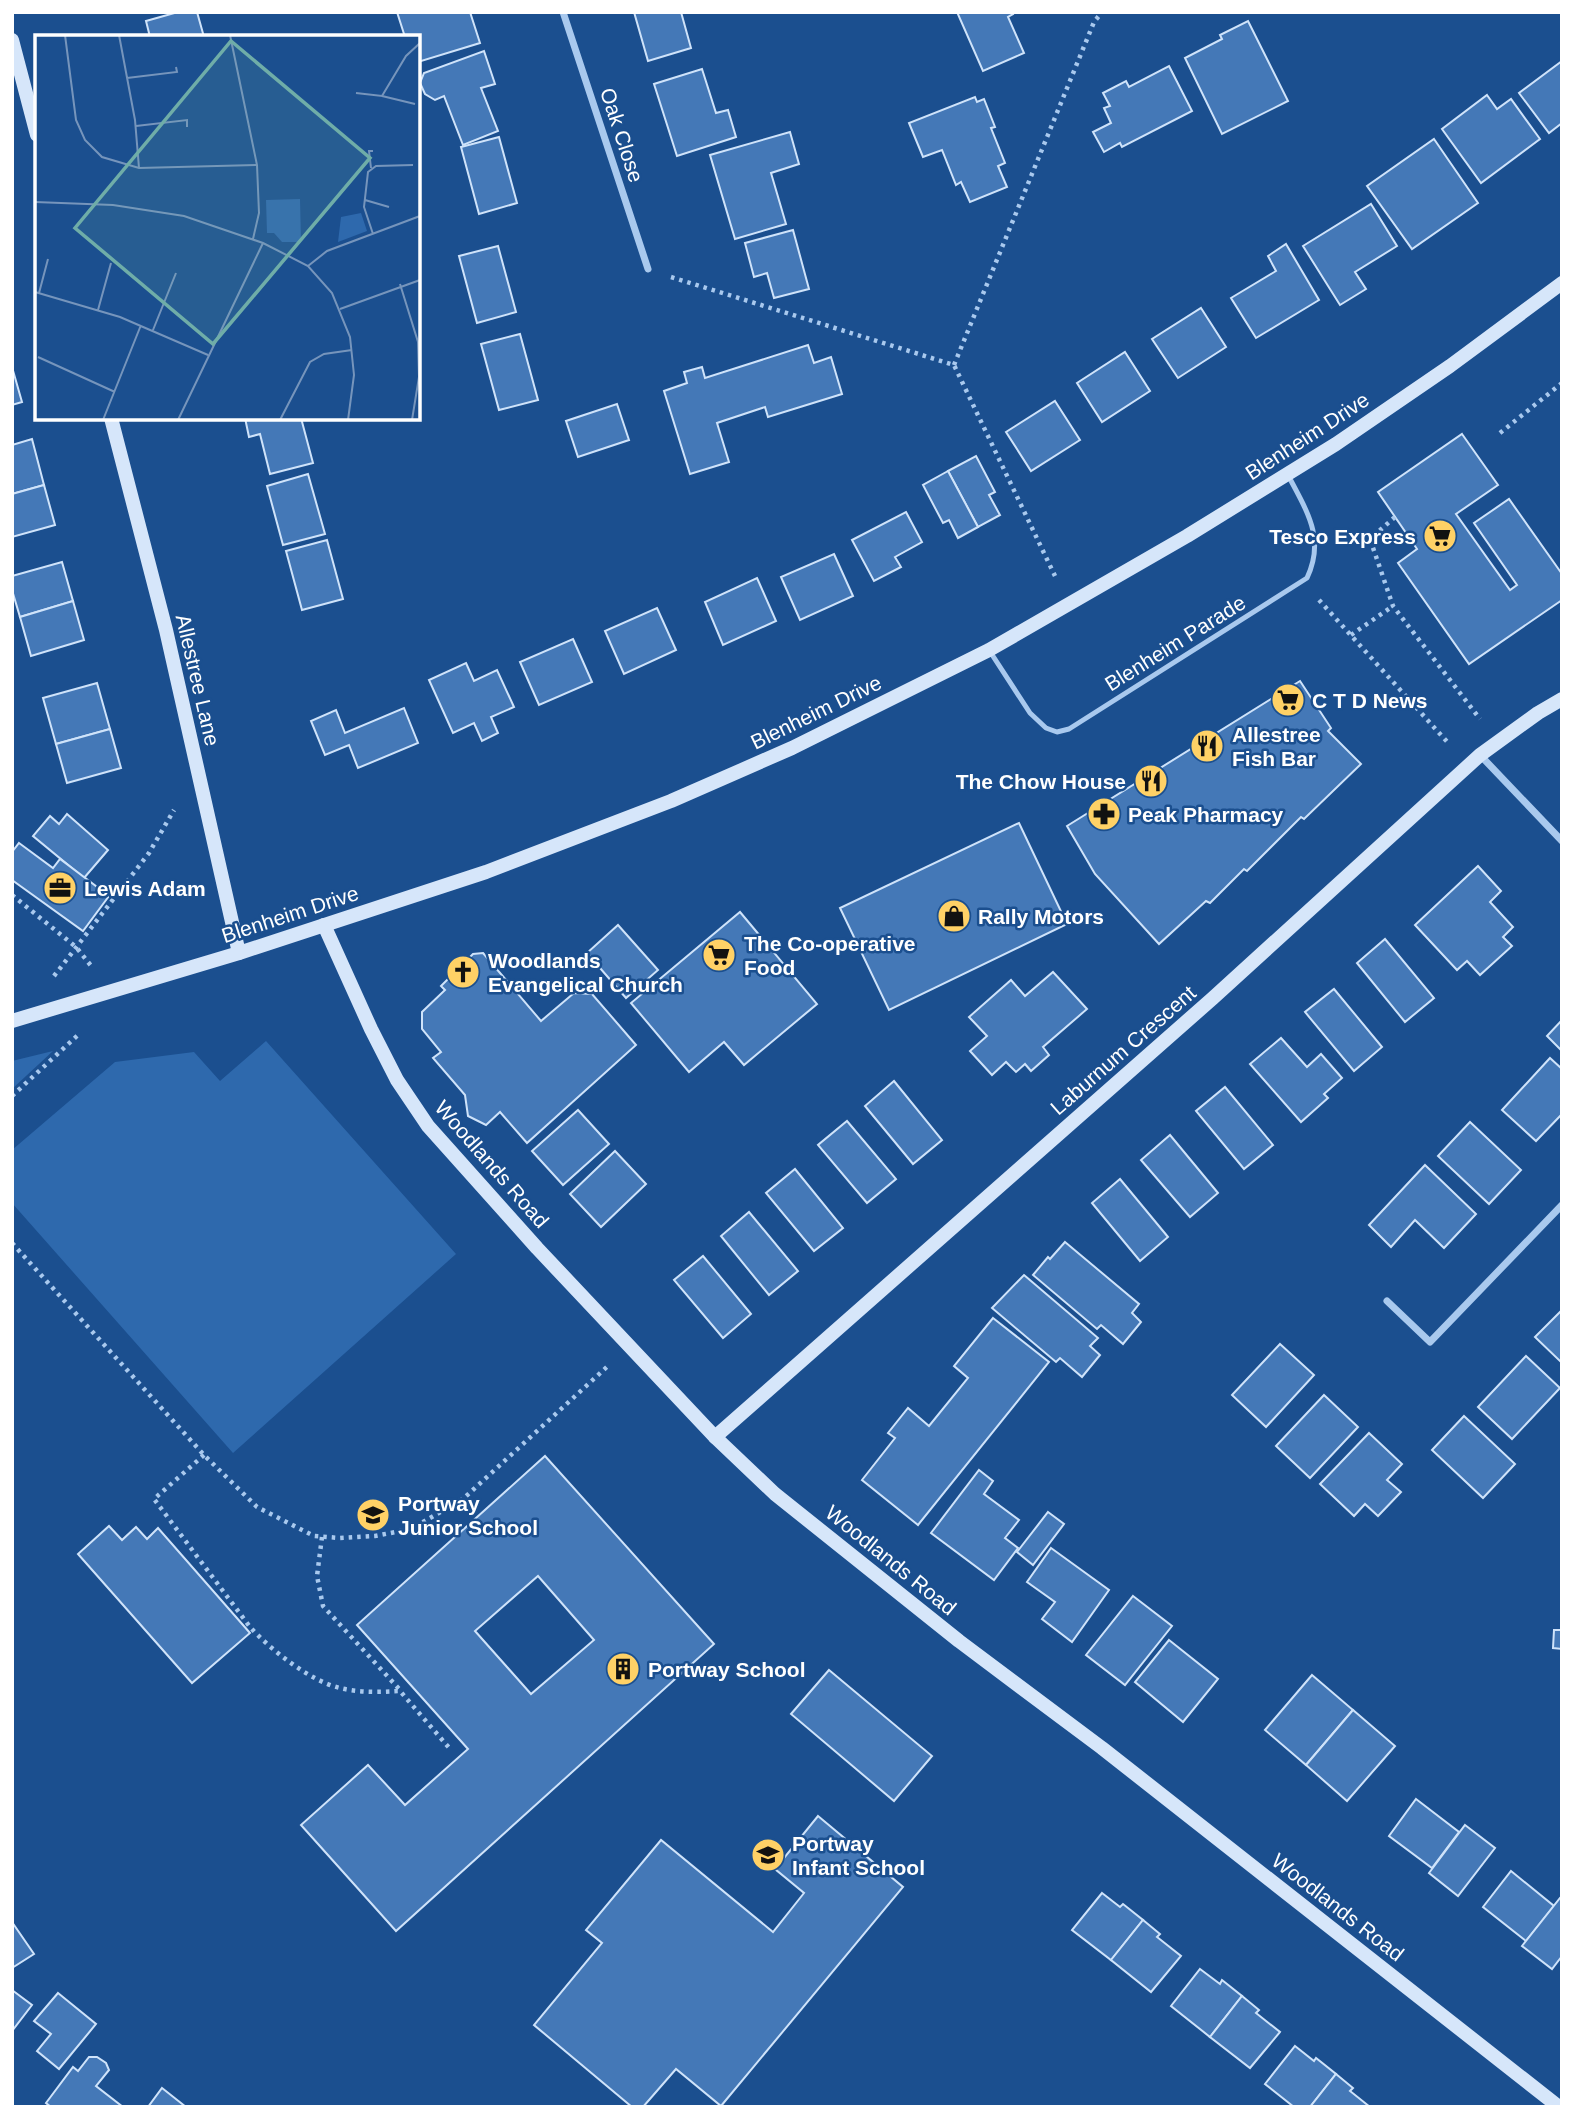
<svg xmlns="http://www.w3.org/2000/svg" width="1574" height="2119" font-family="Arial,sans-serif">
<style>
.green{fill:#2e69ad}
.building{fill:#4478b7;stroke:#cfe3fa;stroke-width:2;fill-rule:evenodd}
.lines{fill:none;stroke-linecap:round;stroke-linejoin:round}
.path{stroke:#a9c9ee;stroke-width:4.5;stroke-dasharray:3.5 5;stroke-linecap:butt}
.lane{stroke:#a9c9ee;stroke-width:5}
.street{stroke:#a9c9ee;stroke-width:7}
.secondary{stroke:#d6e6fa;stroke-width:14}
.labels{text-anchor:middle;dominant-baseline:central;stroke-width:5;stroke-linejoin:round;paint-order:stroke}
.street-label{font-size:21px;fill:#fff;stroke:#1b4f8f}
.poi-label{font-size:21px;font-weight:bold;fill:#fff;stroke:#1b4f8f;text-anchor:start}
.inset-road{fill:none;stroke:#7695bc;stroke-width:2}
.view{fill:#6fada8;fill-opacity:0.15;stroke:#6fada8;stroke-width:3.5}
.inset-edge{fill:none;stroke:#fff;stroke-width:3.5}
</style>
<rect width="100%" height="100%" fill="#1b4f8f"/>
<g class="green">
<polygon points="266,1041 456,1254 233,1453 12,1203 12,1150 115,1062 194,1052 220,1081"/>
<polygon points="53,1051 12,1089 12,1061"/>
</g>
<g class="building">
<polygon points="178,12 197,12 204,37 150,37 146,21"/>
<polygon points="397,12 470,12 480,43 418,62 418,37 405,37"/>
<polygon points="634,12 681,12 691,48 648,61"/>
<polygon points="957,12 1012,12 1013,14 1008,17 1024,53 983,71"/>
<polygon points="1248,21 1288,101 1222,134 1185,58 1222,39 1220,35"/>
<polygon points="484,51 495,84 481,88 498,131 463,145 444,96 435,100 425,94 420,83 424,73"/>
<polygon points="1562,61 1562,123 1549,133 1519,93"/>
<polygon points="1169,66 1192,111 1122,147 1120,143 1104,152 1093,132 1111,123 1104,108 1110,106 1103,93 1126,81 1129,87"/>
<polygon points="702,69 716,113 728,110 736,137 677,156 654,84"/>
<polygon points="1487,95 1497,109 1511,99 1540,139 1481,183 1442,129"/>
<polygon points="975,97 977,102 984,99 995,127 991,128 1005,163 998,166 1007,187 970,202 961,182 956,185 942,150 923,157 909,123"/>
<polygon points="790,132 799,164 771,173 786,224 735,239 710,155"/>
<polygon points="499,137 517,203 479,214 461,147"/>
<polygon points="1434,139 1478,203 1412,249 1367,186"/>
<polygon points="1371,204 1397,246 1355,272 1366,289 1340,305 1303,246"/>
<polygon points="793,230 809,289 774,298 767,273 754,277 745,243"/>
<polygon points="1286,244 1319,300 1256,338 1231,298 1276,271 1268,256"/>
<polygon points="498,246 516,312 477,323 459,256"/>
<polygon points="1201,308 1226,347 1178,378 1152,339"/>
<polygon points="520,334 538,400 499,410 481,344"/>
<polygon points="808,345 814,363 831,357 842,394 768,417 765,407 717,423 729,462 690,474 664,391 687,383 684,372 702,367 705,378"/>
<polygon points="1125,352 1150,391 1102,422 1077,383"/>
<polygon points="12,367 22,402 12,405"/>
<polygon points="1055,401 1080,440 1031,471 1006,432"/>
<polygon points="617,404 629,440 578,457 566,421"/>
<polygon points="245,418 301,418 313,463 270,474 260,434 249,437"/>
<polygon points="1462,434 1498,485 1456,514 1510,590 1517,585 1474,523 1509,499 1562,574 1562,600 1469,664 1398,563 1417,549 1378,492"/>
<polygon points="32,439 44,485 12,494 12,445"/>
<polygon points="976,456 995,492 989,495 1000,515 978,527 948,471"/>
<polygon points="948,471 978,527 958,538 949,520 943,523 923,485"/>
<polygon points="308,474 325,534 283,545 267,486"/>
<polygon points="44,485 55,525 12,537 12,494"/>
<polygon points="906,512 922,542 895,557 901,567 874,581 852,540"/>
<polygon points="327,540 343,599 302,610 286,551"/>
<polygon points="834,554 853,596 800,620 781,577"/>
<polygon points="62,562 73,601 20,617 12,590 12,576"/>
<polygon points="757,578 776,621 723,645 705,602"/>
<polygon points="73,601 84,640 31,656 20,617"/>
<polygon points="657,608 676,650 624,674 605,631"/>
<polygon points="573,639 592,682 539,705 520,662"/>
<polygon points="466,663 474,681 497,670 514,707 491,717 498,733 482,741 474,723 453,733 429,680"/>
<polygon points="1300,681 1331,728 1328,731 1361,764 1304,819 1301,817 1247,871 1244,869 1210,903 1206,901 1159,944 1095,874 1067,826"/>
<polygon points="97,683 110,729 56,744 43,698"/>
<polygon points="404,708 418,743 358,768 349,745 325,755 311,721 336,710 345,733"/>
<polygon points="110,729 121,768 67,783 56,744"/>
<polygon points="67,814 108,850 84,878 33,836 50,816 59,824"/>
<polygon points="1019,823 1067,924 889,1010 840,908"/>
<polygon points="19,843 53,868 60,859 109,896 83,931 12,880 12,852"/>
<polygon points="1478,866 1501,891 1490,902 1513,927 1503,937 1512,946 1480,975 1467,961 1457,970 1415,925"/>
<polygon points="740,912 817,1004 744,1065 724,1042 689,1072 631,1003"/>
<polygon points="618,925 658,970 626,998 587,953"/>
<polygon points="1385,939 1434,998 1405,1022 1357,963"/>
<polygon points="483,953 541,1021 574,993 592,994 636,1045 527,1143 500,1112 486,1125 468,1116 465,1095 433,1058 441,1052 422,1029 422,1012 445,990 441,986 473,954"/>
<polygon points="1053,972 1087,1009 1043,1047 1049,1055 1031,1071 1025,1064 1016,1072 1006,1062 992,1075 970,1051 987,1036 969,1017 1011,980 1025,996"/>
<polygon points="1334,989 1382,1047 1354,1071 1305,1012"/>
<polygon points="1562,1020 1562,1051 1547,1036"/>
<polygon points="1281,1038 1307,1067 1321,1054 1342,1078 1324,1094 1328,1098 1301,1122 1250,1064"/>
<polygon points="1550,1058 1562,1069 1562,1114 1536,1141 1502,1110"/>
<polygon points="894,1081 942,1140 913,1164 865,1106"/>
<polygon points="1225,1087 1273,1145 1244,1169 1196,1111"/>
<polygon points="578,1110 609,1144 563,1185 532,1151"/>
<polygon points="847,1121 896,1179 867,1203 818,1145"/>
<polygon points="1470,1122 1521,1170 1489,1204 1438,1156"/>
<polygon points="1170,1135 1218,1193 1190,1217 1141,1160"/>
<polygon points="615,1151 646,1184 601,1227 570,1194"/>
<polygon points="1425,1165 1476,1214 1444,1248 1415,1220 1391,1247 1369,1225"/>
<polygon points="795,1169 843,1228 814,1251 766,1193"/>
<polygon points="1120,1179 1168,1237 1140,1261 1092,1203"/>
<polygon points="749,1212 798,1271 769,1295 721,1236"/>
<polygon points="1065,1242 1139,1304 1132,1313 1141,1322 1123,1344 1101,1325 1097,1329 1033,1275 1048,1257 1050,1259"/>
<polygon points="703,1256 751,1314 723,1338 674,1280"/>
<polygon points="1024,1275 1098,1338 1090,1346 1100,1355 1082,1377 1060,1358 1056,1362 992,1308"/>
<polygon points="1562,1310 1562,1363 1535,1337"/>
<polygon points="993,1318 1049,1362 918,1525 862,1480 895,1438 888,1433 908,1408 929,1426 968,1378 954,1366"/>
<polygon points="1280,1344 1314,1375 1266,1427 1232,1395"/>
<polygon points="1526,1356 1560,1388 1512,1439 1478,1407"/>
<polygon points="1324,1395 1358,1427 1310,1478 1276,1446"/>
<polygon points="1464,1416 1515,1464 1483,1498 1432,1450"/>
<polygon points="1369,1433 1402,1464 1387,1480 1401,1492 1378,1516 1365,1504 1354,1516 1320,1484"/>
<path d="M 545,1456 L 714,1644 L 396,1931 L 301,1825 L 368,1765 L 405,1805 L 468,1749 L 357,1625 ZM 538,1576 L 594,1640 L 531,1694 L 475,1631 Z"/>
<polygon points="979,1470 993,1481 984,1494 1019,1520 1005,1538 1018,1548 994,1580 931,1533"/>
<polygon points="1048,1512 1064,1524 1033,1565 1017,1552"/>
<polygon points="109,1526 122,1540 136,1527 147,1539 158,1528 250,1633 192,1683 78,1554"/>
<polygon points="1051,1548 1109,1590 1072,1642 1042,1619 1055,1602 1027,1582"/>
<polygon points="1133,1596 1172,1626 1125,1685 1086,1655"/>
<polygon points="1554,1630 1562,1630 1562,1649 1553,1648"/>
<polygon points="1169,1640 1218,1679 1183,1722 1135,1682"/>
<polygon points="829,1670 932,1756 894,1801 791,1714"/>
<polygon points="1312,1675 1353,1710 1306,1765 1265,1730"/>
<polygon points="1353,1710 1395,1746 1347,1801 1306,1765"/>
<polygon points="1416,1799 1459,1832 1432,1868 1389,1836"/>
<polygon points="818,1816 903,1887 721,2106 676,2069 643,2107 632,2107 534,2025 602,1943 586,1930 661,1840 773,1932 804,1893 775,1869"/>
<polygon points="1465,1825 1495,1848 1458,1896 1429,1873"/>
<polygon points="1511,1871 1554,1906 1526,1941 1483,1907"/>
<polygon points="1102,1893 1120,1907 1123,1904 1143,1920 1111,1960 1072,1930"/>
<polygon points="1560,1898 1562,1899 1562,1956 1552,1969 1522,1946"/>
<polygon points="1143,1920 1160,1934 1157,1937 1181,1956 1151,1992 1111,1960"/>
<polygon points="12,1922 34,1954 12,1968"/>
<polygon points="1200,1969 1220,1984 1222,1980 1242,1996 1210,2037 1171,2006"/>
<polygon points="12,1990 32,2005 12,2031"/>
<polygon points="58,1993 96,2024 59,2069 37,2051 51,2034 34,2021"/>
<polygon points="1242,1996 1259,2010 1256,2013 1280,2032 1250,2068 1210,2037"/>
<polygon points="1295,2046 1314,2061 1316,2058 1336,2074 1310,2107 1294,2107 1265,2084"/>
<polygon points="89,2057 97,2057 106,2063 109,2070 96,2086 123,2107 51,2107 46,2103 73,2067 78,2071"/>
<polygon points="1336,2074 1353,2088 1350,2091 1370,2107 1310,2107"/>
<polygon points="162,2088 186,2107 148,2107"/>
</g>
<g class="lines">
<g class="path">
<polyline points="671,277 954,365 1055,576"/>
<polyline points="954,365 1094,22 1102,12"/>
<polyline points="1500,433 1562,383"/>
<polyline points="1395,517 1370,539 1393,606 1480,719"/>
<polyline points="1319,600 1450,745"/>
<polyline points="1351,635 1393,606"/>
<polyline points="12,895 76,947 92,967"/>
<polyline points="54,976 149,853 174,810"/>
<polyline points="12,1096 78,1035"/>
<polyline points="12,1243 204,1455 257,1507 314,1536 340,1538 375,1536 411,1529 463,1499 609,1365"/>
<path d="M 204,1455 L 154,1499 L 250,1627 C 271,1650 310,1681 340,1688 C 359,1693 381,1692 400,1691 L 451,1750"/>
<polyline points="322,1537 317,1576 323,1606 400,1690"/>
</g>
<path class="lane" d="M 989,650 L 1030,713 L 1046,728 L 1057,732 L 1069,729 L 1307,578 C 1326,538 1306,510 1288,475"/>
<g class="street">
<polyline points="563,12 648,269"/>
<polyline points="1480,755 1562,841"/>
<polyline points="1387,1301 1430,1342 1562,1205"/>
</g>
<g class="secondary">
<polyline points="12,40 37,135"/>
<polyline points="111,418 166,630 239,953"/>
<polyline points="324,925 371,1029 397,1080 428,1126 537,1248 715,1437 775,1494 959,1641 1102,1748 1559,2107"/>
<polyline points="12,1021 239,953 486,872 671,801 792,748 989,650 1187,536 1336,444 1450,366 1562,283"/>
<polyline points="715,1437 1213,998 1480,755 1538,713 1562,699"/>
</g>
</g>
<defs>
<symbol id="supermarket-disc" viewBox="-11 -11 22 22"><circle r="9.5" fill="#ffd166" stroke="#1b4f8f"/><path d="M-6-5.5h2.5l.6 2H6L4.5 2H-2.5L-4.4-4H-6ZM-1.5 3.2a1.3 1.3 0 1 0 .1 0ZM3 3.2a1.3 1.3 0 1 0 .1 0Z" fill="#111"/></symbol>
<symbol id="restaurant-disc" viewBox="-11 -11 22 22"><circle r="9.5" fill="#ffd166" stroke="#1b4f8f"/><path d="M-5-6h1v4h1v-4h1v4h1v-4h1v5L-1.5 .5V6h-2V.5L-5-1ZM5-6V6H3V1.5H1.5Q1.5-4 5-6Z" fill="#111"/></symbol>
<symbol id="pharmacy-disc" viewBox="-11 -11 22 22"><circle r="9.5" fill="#ffd166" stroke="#1b4f8f"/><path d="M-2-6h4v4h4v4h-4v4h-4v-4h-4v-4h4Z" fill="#111"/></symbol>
<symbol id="office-disc" viewBox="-11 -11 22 22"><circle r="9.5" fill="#ffd166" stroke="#1b4f8f"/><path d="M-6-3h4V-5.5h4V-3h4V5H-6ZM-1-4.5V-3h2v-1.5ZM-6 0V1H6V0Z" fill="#111"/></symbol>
<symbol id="shop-disc" viewBox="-11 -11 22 22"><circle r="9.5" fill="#ffd166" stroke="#1b4f8f"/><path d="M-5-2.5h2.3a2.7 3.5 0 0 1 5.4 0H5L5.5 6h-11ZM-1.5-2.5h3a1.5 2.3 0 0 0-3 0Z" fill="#111"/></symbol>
<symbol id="church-disc" viewBox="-11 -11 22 22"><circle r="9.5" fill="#ffd166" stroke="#1b4f8f"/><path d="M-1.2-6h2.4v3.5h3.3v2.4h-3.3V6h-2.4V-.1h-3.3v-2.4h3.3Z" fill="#111"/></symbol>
<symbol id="school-disc" viewBox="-11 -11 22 22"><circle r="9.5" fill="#ffd166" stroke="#1b4f8f"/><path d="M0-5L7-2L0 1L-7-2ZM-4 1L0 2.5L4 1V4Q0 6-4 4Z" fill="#111"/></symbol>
<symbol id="building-disc" viewBox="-11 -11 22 22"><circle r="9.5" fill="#ffd166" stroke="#1b4f8f"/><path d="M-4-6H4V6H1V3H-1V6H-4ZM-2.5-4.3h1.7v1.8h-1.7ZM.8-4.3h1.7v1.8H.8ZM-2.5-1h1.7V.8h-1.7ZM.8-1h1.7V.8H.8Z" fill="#111"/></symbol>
</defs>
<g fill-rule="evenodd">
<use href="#supermarket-disc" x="1421" y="517" width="38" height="38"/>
<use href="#supermarket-disc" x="1269" y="681" width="38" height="38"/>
<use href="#restaurant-disc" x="1188" y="727" width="38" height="38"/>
<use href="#restaurant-disc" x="1132" y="762" width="38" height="38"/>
<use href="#pharmacy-disc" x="1085" y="795" width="38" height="38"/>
<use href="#office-disc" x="41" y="869" width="38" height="38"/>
<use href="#shop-disc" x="935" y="897" width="38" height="38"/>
<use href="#supermarket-disc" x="700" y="936" width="38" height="38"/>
<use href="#church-disc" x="444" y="953" width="38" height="38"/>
<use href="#school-disc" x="354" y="1496" width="38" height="38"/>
<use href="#building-disc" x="604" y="1650" width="38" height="38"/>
<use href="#school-disc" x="749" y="1836" width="38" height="38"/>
</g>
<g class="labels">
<g class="street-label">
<text transform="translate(622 135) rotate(72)">Oak Close</text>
<text transform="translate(1307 436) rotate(-33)">Blenheim Drive</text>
<text transform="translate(1175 643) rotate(-32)">Blenheim Parade</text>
<text transform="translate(198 680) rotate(77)">Allestree Lane</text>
<text transform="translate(816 712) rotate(-26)">Blenheim Drive</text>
<text transform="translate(290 914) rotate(-18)">Blenheim Drive</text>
<text transform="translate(1123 1050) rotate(-41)">Laburnum Crescent</text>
<text transform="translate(492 1164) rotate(49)">Woodlands Road</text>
<text transform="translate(891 1560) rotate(39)">Woodlands Road</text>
<text transform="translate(1338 1907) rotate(38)">Woodlands Road</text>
</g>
<g class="poi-label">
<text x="1416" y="536" text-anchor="end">Tesco Express</text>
<text x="1312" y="700">C T D News</text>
<text x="1232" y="734">Allestree<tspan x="1232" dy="24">Fish Bar</tspan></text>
<text x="1126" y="781" text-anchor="end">The Chow House</text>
<text x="1128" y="814">Peak Pharmacy</text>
<text x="84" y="888">Lewis Adam</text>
<text x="978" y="916">Rally Motors</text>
<text x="744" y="943">The Co-operative<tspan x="744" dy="24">Food</tspan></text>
<text x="488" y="960">Woodlands<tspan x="488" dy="24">Evangelical Church</tspan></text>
<text x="398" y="1503">Portway<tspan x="398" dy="24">Junior School</tspan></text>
<text x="648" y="1669">Portway School</text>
<text x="792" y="1843">Portway<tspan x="792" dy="24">Infant School</tspan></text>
</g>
</g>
<g transform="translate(35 35)">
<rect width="385" height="385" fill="#1b4f8f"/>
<path d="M 265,164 L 266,207 L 247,207 L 239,198 L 232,198 L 231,165 ZM 326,178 L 332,196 L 303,207 L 306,182 Z" fill="#2e69ad"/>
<path class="inset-road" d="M 30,0 L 41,85 L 50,105 L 67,122 L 104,133 L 222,130M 84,0 L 100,85 L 104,133M 195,0 L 222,130 L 224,178 L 218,204M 92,43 L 142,37 L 141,32M 321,58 L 347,61 L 371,21 L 385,8M 347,61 L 380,69M 101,91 L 152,85 L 152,92M 336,133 L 334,116 L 338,116M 330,165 L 354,172M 0,167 L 78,170 L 149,181 L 228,208 L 273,231 L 297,258 L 315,302 L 319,340 L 313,385M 338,199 L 329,172 L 333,137 L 341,131 L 378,130M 273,231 L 292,216 L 385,181M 365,249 L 383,307 L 384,342 L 377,385M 0,257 L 85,282 L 173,320M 4,258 L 13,224M 305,274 L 385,245M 63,275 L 76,228M 118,295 L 141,238M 3,322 L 80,357M 68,385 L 106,290M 143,385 L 228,208M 245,385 L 275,327 L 289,319 L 317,315"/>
<path class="view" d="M 196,6 L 335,123 L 178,309 L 40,193 Z"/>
<rect width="385" height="385" class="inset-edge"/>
</g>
<rect width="1574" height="2119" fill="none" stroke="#ffffff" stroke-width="28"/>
</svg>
